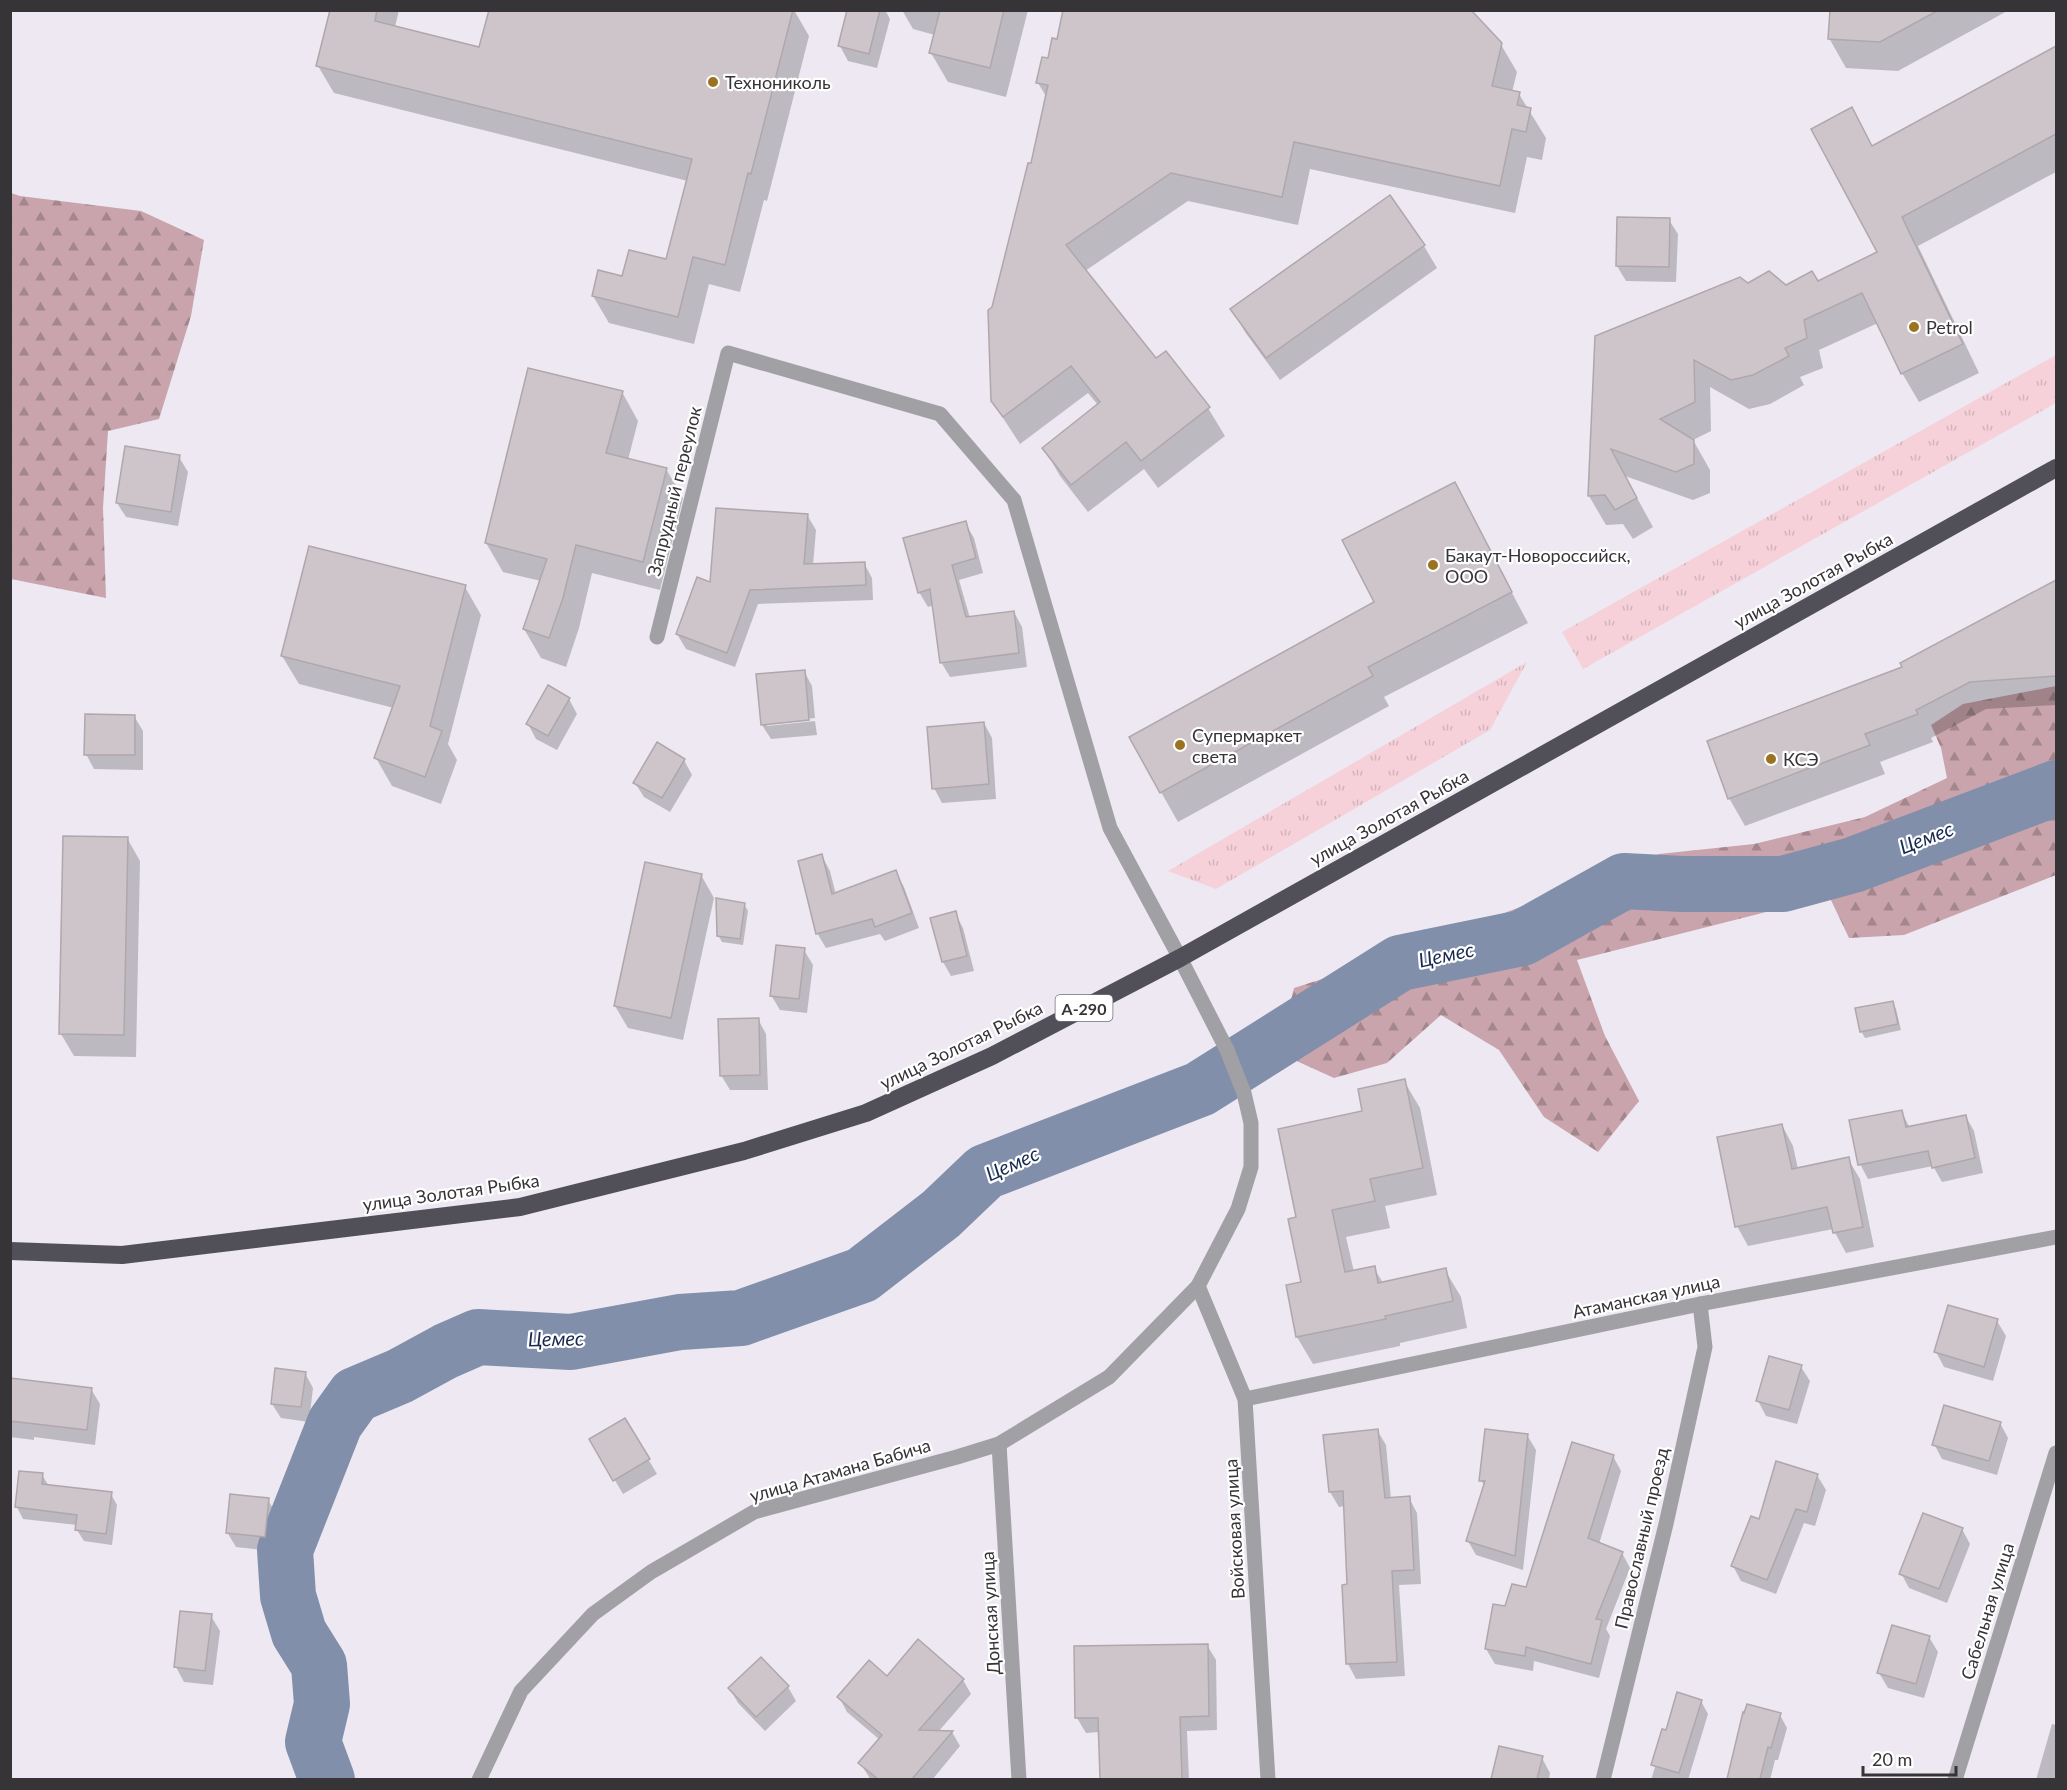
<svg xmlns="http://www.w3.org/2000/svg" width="2067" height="1790" font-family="Lato,sans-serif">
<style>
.grass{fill:url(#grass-tufts)}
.forest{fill:url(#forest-firs)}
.shadow{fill:#0003}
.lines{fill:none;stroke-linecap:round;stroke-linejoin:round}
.river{stroke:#818faa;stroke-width:56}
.building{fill:#cec5cb;stroke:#b0a7ad;stroke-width:1.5}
.street{stroke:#a1a1a5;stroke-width:15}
.highway{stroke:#515058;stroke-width:18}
.poi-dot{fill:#9b721f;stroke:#fff;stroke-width:2}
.labels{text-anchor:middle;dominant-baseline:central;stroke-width:4.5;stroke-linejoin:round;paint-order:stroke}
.shield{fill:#fff;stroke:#737174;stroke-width:1.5}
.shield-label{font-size:16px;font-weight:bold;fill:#373438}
.poi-label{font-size:18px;fill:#373438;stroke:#fff;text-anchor:start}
.street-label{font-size:18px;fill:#373438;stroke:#fff}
.water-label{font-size:20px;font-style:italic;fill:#182a50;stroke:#fff}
</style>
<defs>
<pattern id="grass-tufts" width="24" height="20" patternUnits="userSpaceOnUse" patternTransform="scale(1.5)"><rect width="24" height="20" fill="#f6d1d9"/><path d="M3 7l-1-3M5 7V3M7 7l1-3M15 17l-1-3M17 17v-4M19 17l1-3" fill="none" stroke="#d4b4bb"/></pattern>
<pattern id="forest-firs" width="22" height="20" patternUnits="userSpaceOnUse" patternTransform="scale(1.5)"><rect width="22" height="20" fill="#c9a4ac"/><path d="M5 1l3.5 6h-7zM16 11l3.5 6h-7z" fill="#a4868d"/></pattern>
</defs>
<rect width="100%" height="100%" fill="#ede8f1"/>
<g class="grass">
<polygon points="2056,355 2056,403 1583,669 1562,632"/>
<polygon points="1527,662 1490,730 1216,889 1168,871"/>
</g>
<g class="forest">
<polygon points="11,193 20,196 141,211 204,240 191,316 159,419 108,431 103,508 106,598 11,579"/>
<polygon points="2056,686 2056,875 1904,935 1849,938 1829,896 1577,960 1605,1036 1639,1101 1598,1152 1544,1117 1499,1050 1441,1015 1387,1063 1334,1078 1290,1058 1285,1023 1294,988 1378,961 1659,854 1754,844 1865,817 1947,778 1941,748 1931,725 1963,704"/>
</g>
<g class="shadow">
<polygon points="332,10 399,10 395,27 481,48 490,10 794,10 809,36 767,201 764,200 740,292 709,284 694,344 609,323 593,296 624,278 668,261 688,181 334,93 318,66"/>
<polygon points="849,10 885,10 890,19 877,68 848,61 840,46"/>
<polygon points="902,10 1028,10 1006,97 948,82 931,53 935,35 913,29"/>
<polygon points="1831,10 2009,10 1898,71 1846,68 1829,38"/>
<polygon points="1500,43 1517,72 1512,92 1519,94 1546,138 1542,160 1527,157 1515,213 1310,169 1298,225 1188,201 1085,271 1156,360 1208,408 1225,436 1158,488 1144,469 1088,512 1060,476 1044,448 1098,405 1088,393 1020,444 992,401 993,308 1033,165 1047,98 1038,83"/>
<polygon points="2056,48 2056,172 1918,246 1979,373 1919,402 1902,373 1878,323 1819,350 1823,368 1800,377 1804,385 1770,404 1749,409 1710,387 1711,431 1693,440 1710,470 1710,493 1693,500 1625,476 1653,527 1633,539 1623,524 1606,525 1589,496 1597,337 1748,285 1785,286 1818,283 1879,253 1851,109 1873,147"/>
<polygon points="1669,220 1678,234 1676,282 1626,281 1617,266"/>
<polygon points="1424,246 1437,268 1280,380 1245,332 1232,309"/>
<polygon points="622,392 638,421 628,460 666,469 683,498 660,590 592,573 579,628 566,667 541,658 524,629 541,581 503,572 486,543"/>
<polygon points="179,457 188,472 178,526 126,517 117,503"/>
<polygon points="1454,484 1528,623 1384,697 1389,706 1178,822 1161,792 1376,603"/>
<polygon points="807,515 816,530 813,565 864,563 872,578 873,600 758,604 735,667 686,649 677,634 712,584"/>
<polygon points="965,523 974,538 983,573 959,580 970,618 1014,612 1022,627 1027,667 950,677 941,662 934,605 928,607 919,592"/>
<polygon points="2056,582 2056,705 1986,709 1931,738 1933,742 1880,762 1885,774 1745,826 1729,798 1904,668 1902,664"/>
<polygon points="465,587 481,615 448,744 457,760 441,804 392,786 376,758 394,708 299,684 282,656"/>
<polygon points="804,671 812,686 815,718 767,723 767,726 815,721 817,735 771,739 762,725"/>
<polygon points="569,699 577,714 557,750 536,739 528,724"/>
<polygon points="134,716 143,731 143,770 94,769 86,754"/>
<polygon points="984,723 992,738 996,799 942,803 934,788"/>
<polygon points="684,760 692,775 670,812 644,797 635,783"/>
<polygon points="127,838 140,861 136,1057 74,1056 61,1034"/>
<polygon points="822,856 830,871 836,895 895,872 904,887 919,928 885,941 880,934 826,948 817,933"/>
<polygon points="701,875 714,898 683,1040 628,1028 615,1006"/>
<polygon points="744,904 748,911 743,945 722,942 718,935"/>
<polygon points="955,913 963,928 974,971 951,976 943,962"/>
<polygon points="804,950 813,965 807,1013 780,1010 771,995"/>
<polygon points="1892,1002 1896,1009 1901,1030 1865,1038 1861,1031"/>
<polygon points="758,1019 766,1034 768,1090 730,1090 721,1075"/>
<polygon points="1404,1081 1420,1108 1437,1195 1385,1206 1390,1228 1346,1237 1354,1272 1374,1268 1383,1283 1445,1270 1461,1297 1467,1328 1400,1343 1400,1346 1313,1364 1297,1337 1302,1283 1298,1218 1364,1112"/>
<polygon points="1901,1111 1910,1128 1966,1117 1974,1131 1983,1173 1942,1182 1933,1166 1868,1179 1860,1164"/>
<polygon points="1782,1125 1793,1146 1798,1169 1848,1159 1860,1179 1874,1247 1846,1253 1833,1229 1748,1246 1737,1226"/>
<polygon points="1997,1321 2006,1336 1993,1381 1944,1367 1936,1352"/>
<polygon points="1801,1367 1810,1381 1797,1424 1766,1416 1758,1401"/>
<polygon points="305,1373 313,1388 309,1422 281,1418 272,1404"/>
<polygon points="10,1380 91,1389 100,1404 95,1445 34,1437 34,1440 10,1437"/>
<polygon points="625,1420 657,1474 623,1494 591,1440"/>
<polygon points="2000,1423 2008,1438 1997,1475 1942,1459 1934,1444"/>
<polygon points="1377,1430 1386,1445 1391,1499 1409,1498 1417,1513 1421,1584 1399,1585 1405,1676 1356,1679 1348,1664 1343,1586 1349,1586 1345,1506 1339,1507 1330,1492"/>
<polygon points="1527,1435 1536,1450 1523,1570 1476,1555 1468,1541 1485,1487 1481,1480"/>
<polygon points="1613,1456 1621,1471 1599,1544 1622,1553 1630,1568 1606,1629 1610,1636 1599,1678 1534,1661 1533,1671 1495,1664 1486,1649 1506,1607 1527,1589"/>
<polygon points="42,1475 49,1486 111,1494 117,1505 112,1545 84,1541 77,1530 77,1525 23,1519 17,1507"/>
<polygon points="1817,1475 1826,1490 1815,1526 1804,1523 1776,1594 1741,1581 1733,1566 1760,1521"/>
<polygon points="268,1500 277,1515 273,1551 236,1547 227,1532"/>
<polygon points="1962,1529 1970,1544 1947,1603 1909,1588 1901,1573"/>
<polygon points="211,1616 220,1631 213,1685 184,1682 176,1667"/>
<polygon points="1929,1637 1938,1652 1924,1698 1888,1688 1879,1673"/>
<polygon points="1207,1645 1216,1660 1217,1730 1187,1731 1189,1780 1102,1780 1100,1732 1086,1733 1077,1718"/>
<polygon points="887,1678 963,1680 971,1694 938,1732 952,1732 960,1746 932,1780 871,1780 860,1763 880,1740 847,1712 839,1697"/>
<polygon points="788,1687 796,1701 765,1731 738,1703 730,1689"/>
<polygon points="1701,1701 1708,1714 1688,1780 1651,1780 1655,1767 1653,1765 1667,1732"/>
<polygon points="1744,1714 1780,1715 1787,1728 1778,1760 1775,1760 1770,1780 1729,1780"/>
<polygon points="2052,1724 2056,1725 2056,1780 2036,1780"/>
<polygon points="1500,1748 1542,1758 1550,1773 1549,1780 1493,1780"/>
</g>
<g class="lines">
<polyline class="river" points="327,1780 313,1742 322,1704 319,1665 299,1633 288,1596 285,1550 335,1423 355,1395 400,1376 446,1351 478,1337 571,1342 680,1322 741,1318 862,1275 941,1214 985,1172 1200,1089 1400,963 1522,938 1624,881 1682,884 1783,884 1853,865 2056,788"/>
</g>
<g class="building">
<polygon points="330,10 377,10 375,21 479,47 489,10 793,10 751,174 748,173 725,265 693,257 678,317 592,296 598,270 622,276 629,250 666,259 692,159 316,66"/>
<polygon points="847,10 880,10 869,54 838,46"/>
<polygon points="940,10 1004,10 990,68 929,53"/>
<polygon points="1063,10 1471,10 1502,43 1492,86 1520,92 1517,105 1531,108 1526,132 1512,129 1500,186 1294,142 1282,197 1171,173 1066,245 1156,358 1166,351 1210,407 1141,461 1126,442 1071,485 1042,448 1100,402 1071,366 1003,417 991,401 988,310 992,307 1028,163 1031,163 1048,85 1036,83 1042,57 1048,58 1052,38 1057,39"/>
<polygon points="1830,10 1939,10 1880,42 1828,39"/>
<polygon points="2056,46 2056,134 1902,217 1963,344 1901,374 1862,293 1804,320 1807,338 1785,348 1789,356 1753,375 1731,380 1694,360 1695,402 1660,419 1694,440 1694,464 1676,472 1611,449 1637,498 1615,510 1605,495 1588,496 1595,336 1740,277 1748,283 1769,271 1786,285 1812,271 1818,281 1877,252 1811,129 1852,107 1872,146"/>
<polygon points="1390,195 1425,245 1266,358 1230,309"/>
<polygon points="1617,217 1670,218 1669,267 1616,266"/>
<polygon points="528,368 623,391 606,453 667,468 643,562 576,545 563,598 549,638 523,629 547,559 485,543"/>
<polygon points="125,446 180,455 171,512 116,503"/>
<polygon points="1455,482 1512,592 1368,667 1373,676 1160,793 1129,737 1374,602 1342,540"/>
<polygon points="716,508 808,514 804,564 865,562 866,585 750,590 727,653 676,634 697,577 710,582"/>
<polygon points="966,521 976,558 952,565 966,617 1014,611 1019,653 940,663 930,589 918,593 903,538"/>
<polygon points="309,546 466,585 430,726 442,731 425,777 374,758 400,686 281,656"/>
<polygon points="2056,580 2056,676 1970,682 1916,710 1918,714 1865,734 1870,745 1728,799 1707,741 1902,667 1900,663"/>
<polygon points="805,670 809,720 761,725 756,674"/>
<polygon points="548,685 570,698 548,736 526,724"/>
<polygon points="85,714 135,715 135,755 84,755"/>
<polygon points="984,722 989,784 932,789 927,727"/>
<polygon points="657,742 685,759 662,798 633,783"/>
<polygon points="63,836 128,837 124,1035 59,1034"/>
<polygon points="822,854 832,894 896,870 912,913 875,927 872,919 816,934 798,861"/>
<polygon points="645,862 702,874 671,1018 614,1006"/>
<polygon points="716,898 745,903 740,939 717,936"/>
<polygon points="956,911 967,956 942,962 930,918"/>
<polygon points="776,945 805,948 799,999 770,996"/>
<polygon points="1893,1001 1898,1024 1860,1032 1855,1008"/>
<polygon points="759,1018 760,1075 720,1076 718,1019"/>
<polygon points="1405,1079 1423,1168 1370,1179 1375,1201 1332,1210 1345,1272 1375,1266 1378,1283 1446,1268 1453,1301 1385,1316 1386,1319 1296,1337 1286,1285 1301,1282 1288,1219 1296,1217 1278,1129 1362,1111 1358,1089"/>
<polygon points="1902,1110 1906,1127 1966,1115 1975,1158 1932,1168 1928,1151 1858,1165 1849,1120"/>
<polygon points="1782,1124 1792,1169 1849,1157 1863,1227 1833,1233 1827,1207 1735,1227 1717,1137"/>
<polygon points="1948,1305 1998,1319 1984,1367 1934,1352"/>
<polygon points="1769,1356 1802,1365 1789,1410 1756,1401"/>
<polygon points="275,1368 306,1372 301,1407 271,1404"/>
<polygon points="10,1378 92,1388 87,1430 10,1421"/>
<polygon points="1944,1405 2001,1422 1989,1461 1932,1445"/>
<polygon points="625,1418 650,1459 613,1481 589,1439"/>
<polygon points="1378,1429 1385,1498 1410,1496 1414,1570 1392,1571 1397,1662 1346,1664 1342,1585 1347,1584 1343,1491 1329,1492 1323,1435"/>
<polygon points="1485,1429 1528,1434 1515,1556 1466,1541 1485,1481 1479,1481"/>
<polygon points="1572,1442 1614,1455 1588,1538 1623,1552 1596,1619 1602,1620 1591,1664 1526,1647 1525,1656 1485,1649 1493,1604 1505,1606 1512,1584 1526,1587"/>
<polygon points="1776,1461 1818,1474 1807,1512 1796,1509 1767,1580 1731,1566 1751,1516 1759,1519"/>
<polygon points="19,1471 43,1473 42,1484 112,1492 106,1534 75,1530 77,1515 15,1507"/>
<polygon points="230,1494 269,1498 265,1537 226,1533"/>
<polygon points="1923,1513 1963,1528 1939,1589 1899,1574"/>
<polygon points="180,1611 212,1614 205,1671 174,1667"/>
<polygon points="1892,1625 1930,1636 1916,1684 1877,1673"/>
<polygon points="918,1639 964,1679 919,1730 953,1731 912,1779 878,1779 858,1763 882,1735 837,1697 869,1660 887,1676"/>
<polygon points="1208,1644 1209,1716 1180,1717 1182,1779 1100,1779 1098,1718 1075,1718 1074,1646"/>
<polygon points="761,1657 789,1686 756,1717 728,1688"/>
<polygon points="1677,1692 1702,1700 1679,1773 1651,1765 1662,1729 1666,1730"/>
<polygon points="1747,1704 1781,1713 1771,1748 1768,1747 1760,1779 1727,1779 1743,1712 1744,1713"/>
<polygon points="1499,1746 1543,1756 1537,1779 1491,1779"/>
</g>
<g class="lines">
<g class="street">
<polyline points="1198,1286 1245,1399 1268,1780"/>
<polyline points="1245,1399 1700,1304 2056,1237"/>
<polyline points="999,1444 1019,1780"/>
<polyline points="479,1780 521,1691 593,1614 651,1572 754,1512 957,1457 999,1444 1109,1377 1198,1286 1238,1209 1251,1167 1251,1123 1244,1093 1227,1050 1180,958 1110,828 1014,500 940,414 728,353 657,637"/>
<polyline points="1603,1780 1666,1524 1705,1347 1700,1304"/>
<polyline points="1955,1780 2056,1453"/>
</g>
<polyline class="highway" points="10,1251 122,1255 520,1207 744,1151 866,1113 992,1056 1180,958 2056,468"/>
</g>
<g class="poi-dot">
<circle cx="713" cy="82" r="6"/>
<circle cx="1914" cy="327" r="6"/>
<circle cx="1433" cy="565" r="6"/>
<circle cx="1180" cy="745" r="6"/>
<circle cx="1771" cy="759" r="6"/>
</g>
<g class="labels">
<rect class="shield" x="1055.5" y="995" width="57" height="26" rx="4.5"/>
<g class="shield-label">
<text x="1084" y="1008">А-290</text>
</g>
<g class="poi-label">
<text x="725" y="82">Технониколь</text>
<text x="1926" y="327">Petrol</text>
<text x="1445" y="555">Бакаут-Новороссийск,<tspan x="1445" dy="21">ООО</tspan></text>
<text x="1192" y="735">Супермаркет<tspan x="1192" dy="21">света</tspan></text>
<text x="1783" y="759">КСЭ</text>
</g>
<g class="street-label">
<text transform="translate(674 491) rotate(-76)">Запрудный переулок</text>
<text transform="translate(1813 580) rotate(-29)">улица Золотая Рыбка</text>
<text transform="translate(1389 817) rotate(-29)">улица Золотая Рыбка</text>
<text transform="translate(961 1045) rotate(-26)">улица Золотая Рыбка</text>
<text transform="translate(451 1192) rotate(-8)">улица Золотая Рыбка</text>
<text transform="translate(1646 1296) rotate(-12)">Атаманская улица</text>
<text transform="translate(840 1470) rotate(-16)">улица Атамана Бабича</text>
<text transform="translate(1234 1529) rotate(-93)">Войсковая улица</text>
<text transform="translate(1641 1538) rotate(-77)">Православный проезд</text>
<text transform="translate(1987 1611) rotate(-73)">Сабельная улица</text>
<text transform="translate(990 1613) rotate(-93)">Донская улица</text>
</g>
<g class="water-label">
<text transform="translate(1926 837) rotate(-21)">Цемес</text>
<text transform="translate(1446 954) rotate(-12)">Цемес</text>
<text transform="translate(1012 1163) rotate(-24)">Цемес</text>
<text transform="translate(556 1338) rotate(-1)">Цемес</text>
</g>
</g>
<rect width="2067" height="1790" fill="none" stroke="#373438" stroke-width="24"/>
<path d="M1863 1766v9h93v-9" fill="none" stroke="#373438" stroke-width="3"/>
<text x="1872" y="1766" font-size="18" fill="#373438" stroke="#ffffff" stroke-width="4.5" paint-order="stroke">20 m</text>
</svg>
